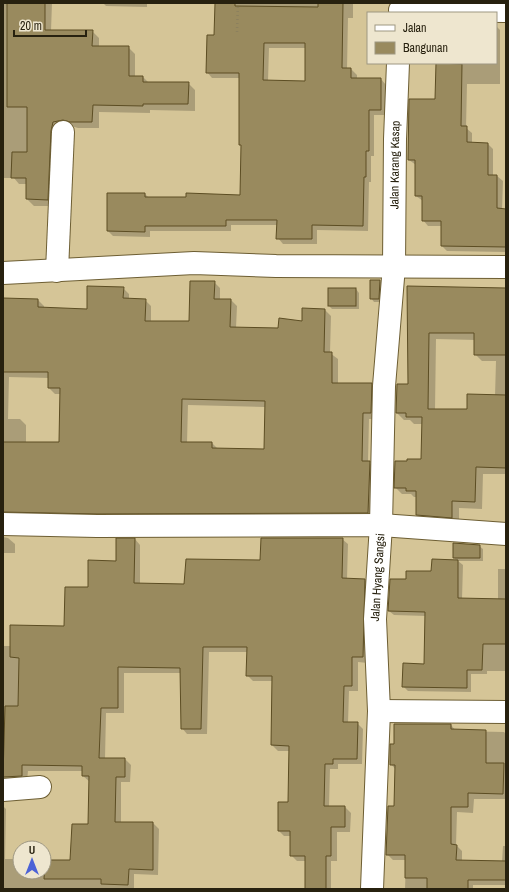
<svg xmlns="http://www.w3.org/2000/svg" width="509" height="892" font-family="'Archivo Narrow',sans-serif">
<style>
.shadow{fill:#0003;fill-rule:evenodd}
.building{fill:#998a5e;stroke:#5c4d23;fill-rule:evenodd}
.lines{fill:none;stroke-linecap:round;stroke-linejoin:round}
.minor-casing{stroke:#6d5e33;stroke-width:24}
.path{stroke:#8c805e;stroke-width:2.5;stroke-dasharray:1 3;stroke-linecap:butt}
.minor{stroke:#fff;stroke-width:22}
.labels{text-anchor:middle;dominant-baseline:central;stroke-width:3;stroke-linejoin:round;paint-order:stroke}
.street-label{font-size:12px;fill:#27210f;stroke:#eee6cf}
</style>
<rect width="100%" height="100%" fill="#d5c597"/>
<g class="shadow">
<polygon points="3,3 52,3 51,31 92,31 99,38 99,47 128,47 135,54 135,77 143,77 149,83 188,83 195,90 195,111 150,110 150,113 99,112 99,128 78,128 71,126 54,206 34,206 27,199 27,184 19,184 14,178 3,178"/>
<polygon points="103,3 147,3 147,7 106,6"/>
<path d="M 216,3 L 353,3 L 353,18 L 348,18 L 347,69 L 351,69 L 357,75 L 357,79 L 381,79 L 386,85 L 386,115 L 374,115 L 374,156 L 371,156 L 371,182 L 369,182 L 368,231 L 317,230 L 317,244 L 283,244 L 278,238 L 278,225 L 231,225 L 231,231 L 150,231 L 150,237 L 113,236 L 108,231 L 108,194 L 145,194 L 149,198 L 241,196 L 242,146 L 240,144 L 240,78 L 212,78 L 207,72 L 215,36 ZM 269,48 L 306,48 L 306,82 L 268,81 Z"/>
<polygon points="496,26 500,30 500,84 467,84 466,128 472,133 472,143 488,144 493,149 493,176 497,176 503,181 502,210 506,210 506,252 447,251 442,246 442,226 428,226 423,220 423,201 416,196 416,165 409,160 436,100 436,63 496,63"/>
<polygon points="380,281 383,284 382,302 374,302 371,298"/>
<path d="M 214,282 L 220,288 L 220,300 L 231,300 L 237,306 L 236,328 L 279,329 L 303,322 L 325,310 L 331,316 L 330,353 L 338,359 L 338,384 L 371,384 L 377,390 L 377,419 L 369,419 L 368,462 L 375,468 L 374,518 L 3,519 L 3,299 L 38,300 L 44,306 L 44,309 L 88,310 L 123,288 L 129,294 L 129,299 L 145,300 L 151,306 L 151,322 L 190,322 ZM 9,377 L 49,378 L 49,388 L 55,394 L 61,394 L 60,443 L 26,443 L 26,425 L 20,419 L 8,419 ZM 188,405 L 265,407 L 265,450 L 218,449 L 212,443 L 187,443 Z"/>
<path d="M 408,287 L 506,289 L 506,474 L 483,474 L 482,509 L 459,508 L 459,524 L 424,522 L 417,515 L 417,497 L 414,497 L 411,494 L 402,494 L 395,487 L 422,460 L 422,424 L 414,424 L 410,420 L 404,420 L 397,413 L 409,385 ZM 436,339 L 475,340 L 475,354 L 482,361 L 496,361 L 495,396 L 468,410 L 435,410 Z"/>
<polygon points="356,289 359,293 359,309 332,309 329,306"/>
<polygon points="3,537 8,538 15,544 15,553 3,553"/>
<polygon points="135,539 140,545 140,584 185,585 261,561 342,539 348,544 347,579 365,580 370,586 368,663 358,662 358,691 349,691 348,723 357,723 363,729 362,764 338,764 338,769 330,769 329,807 345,807 351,813 350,832 337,832 337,861 331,861 331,889 306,889 306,861 297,861 291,855 291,836 284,836 279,831 289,803 290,751 278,751 272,745 273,681 253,681 247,675 248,652 209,652 207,734 187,734 182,728 181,673 124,673 124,713 106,713 105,759 125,759 131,765 130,782 121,782 121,823 153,823 159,829 158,875 134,874 134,889 3,889 3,806 6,809 5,859 20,859 20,872 44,872 44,860 71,860 89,825 90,782 83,776 83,771 28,771 27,781 3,785 3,646 11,646 65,627 89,588 117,562"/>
<polygon points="479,546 483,549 483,561 458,561 463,565 462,599 498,600 498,569 506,569 506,671 487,671 487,674 471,674 471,692 408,691 403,686 425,665 426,616 394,615 389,611 407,581 457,561 454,558"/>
<polygon points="451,725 456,731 504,732 506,734 506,799 474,799 473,813 457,812 456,845 462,851 462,861 502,862 503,846 506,846 506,885 473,885 473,889 405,889 406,860 393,860 387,854 395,807 396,770 391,764"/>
</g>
<g class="building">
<polygon points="7,3 45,3 45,30 93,30 92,46 129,46 129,76 143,76 143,82 189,82 188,104 143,104 143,106 93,105 92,122 70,122 63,120 53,122 51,131 48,200 26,199 26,178 11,178 12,152 27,152 27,107 7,107"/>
<path d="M 215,3 L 235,3 L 235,6 L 318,7 L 318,3 L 343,3 L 342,68 L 351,68 L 351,78 L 381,78 L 381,110 L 369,110 L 369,151 L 366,151 L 366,177 L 364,177 L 363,226 L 312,225 L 312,239 L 276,239 L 277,220 L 226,220 L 226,226 L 145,226 L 145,232 L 107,231 L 107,193 L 145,193 L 145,197 L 186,197 L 186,193 L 240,195 L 241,145 L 239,145 L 239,73 L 206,73 L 207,35 L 214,35 ZM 264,43 L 305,43 L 305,81 L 263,80 Z"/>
<polygon points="436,63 462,64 461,126 467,126 467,142 488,143 488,175 497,175 497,208 506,209 506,247 441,246 441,221 422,221 422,196 415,196 415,160 408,160 409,99 435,99"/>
<polygon points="370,280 380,280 379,299 370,299"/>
<path d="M 190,281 L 215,281 L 214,299 L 231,299 L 230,327 L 278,328 L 279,318 L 302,321 L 302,308 L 325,309 L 324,352 L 332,352 L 332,383 L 372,383 L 371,413 L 363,413 L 362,461 L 370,461 L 368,513 L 97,514 L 3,512 L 3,442 L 59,442 L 60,388 L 48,388 L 48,372 L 3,372 L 3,298 L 38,299 L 38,307 L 87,309 L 87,286 L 124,287 L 123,298 L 146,299 L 145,321 L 189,321 ZM 182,399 L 265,401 L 264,449 L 212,448 L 212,442 L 181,442 Z"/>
<polygon points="407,286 506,288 506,355 474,355 474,333 429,333 428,409 467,409 467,394 506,395 506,468 476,467 475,502 452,501 452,518 416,515 416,491 406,491 406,488 394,488 395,461 407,461 407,459 421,459 422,417 406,417 406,413 396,413 397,384 408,384"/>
<rect x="328" y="288" width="28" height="18"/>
<polygon points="116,538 135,538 134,583 184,584 186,559 260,560 261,538 343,538 342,578 365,579 363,657 352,657 352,686 344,686 343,722 358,722 357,759 333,759 333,764 325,764 324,806 345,806 345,827 331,827 331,856 326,856 326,889 305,889 305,856 290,856 290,831 278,831 278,802 288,802 289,746 271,745 272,676 246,676 247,647 203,647 201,729 181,729 180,668 118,667 118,708 101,708 99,758 125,758 125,777 116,777 115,822 153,822 153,870 129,869 128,885 101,884 101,879 44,879 45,860 70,860 72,824 88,824 89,776 82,776 82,766 22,765 22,776 3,777 5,706 18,706 19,658 10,657 10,625 64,626 65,587 88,587 88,560 116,561"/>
<polygon points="453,543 480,545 480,558 453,558"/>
<polygon points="432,559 458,560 458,598 506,599 506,644 483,644 482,670 467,670 467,688 402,687 403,663 424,664 425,612 388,611 390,579 406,579 406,571 431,571"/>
<polygon points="394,724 451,724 451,729 486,730 486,763 504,763 503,794 468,793 468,807 451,807 451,844 457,845 456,860 506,861 506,880 468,880 468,889 427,889 427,878 405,878 405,855 386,855 388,806 394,806 395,765 390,765 390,744 394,744"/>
</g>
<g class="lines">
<defs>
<g id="minor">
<polyline points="400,10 506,11"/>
<polyline points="57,271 63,132"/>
<polyline points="3,273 194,263 276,266 506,267"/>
<polyline points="3,524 97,526 381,525 506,534"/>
<polyline points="379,711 506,712"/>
<polyline points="3,790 40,787"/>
<path id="s1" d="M 372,889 L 379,711 L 375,619 L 381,525 L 384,386 L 394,266 L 395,139 L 398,63"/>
</g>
</defs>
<use href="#minor" class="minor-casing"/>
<polyline class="path" points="237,32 238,3"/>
<use href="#minor" class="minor"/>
</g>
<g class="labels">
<g class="street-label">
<text stroke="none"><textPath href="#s1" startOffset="725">Jalan Karang Kasap</textPath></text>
<text stroke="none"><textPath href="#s1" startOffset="312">Jalan Hyang Sangsi</textPath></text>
</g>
</g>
<rect width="509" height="892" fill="none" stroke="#27210f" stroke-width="8"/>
<rect x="367" y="12" width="130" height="52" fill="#eee6cf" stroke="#9e9782"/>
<rect x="375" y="25" width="20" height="6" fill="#ffffff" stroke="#9e9782"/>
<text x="403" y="32" font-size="12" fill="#27210f">Jalan</text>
<rect x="375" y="42" width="20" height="12" fill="#998a5e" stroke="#9e9782"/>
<text x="403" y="52" font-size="12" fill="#27210f">Bangunan</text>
<g transform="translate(32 860)"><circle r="19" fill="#eee6cf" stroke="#9e9782"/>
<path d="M0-3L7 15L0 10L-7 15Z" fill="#4c62d6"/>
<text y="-6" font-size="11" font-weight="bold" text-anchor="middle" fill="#27210f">U</text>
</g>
<path d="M14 30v6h72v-6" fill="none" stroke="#27210f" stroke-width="2"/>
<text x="20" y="30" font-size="12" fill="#27210f" stroke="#eee6cf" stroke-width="3" paint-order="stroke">20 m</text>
</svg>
